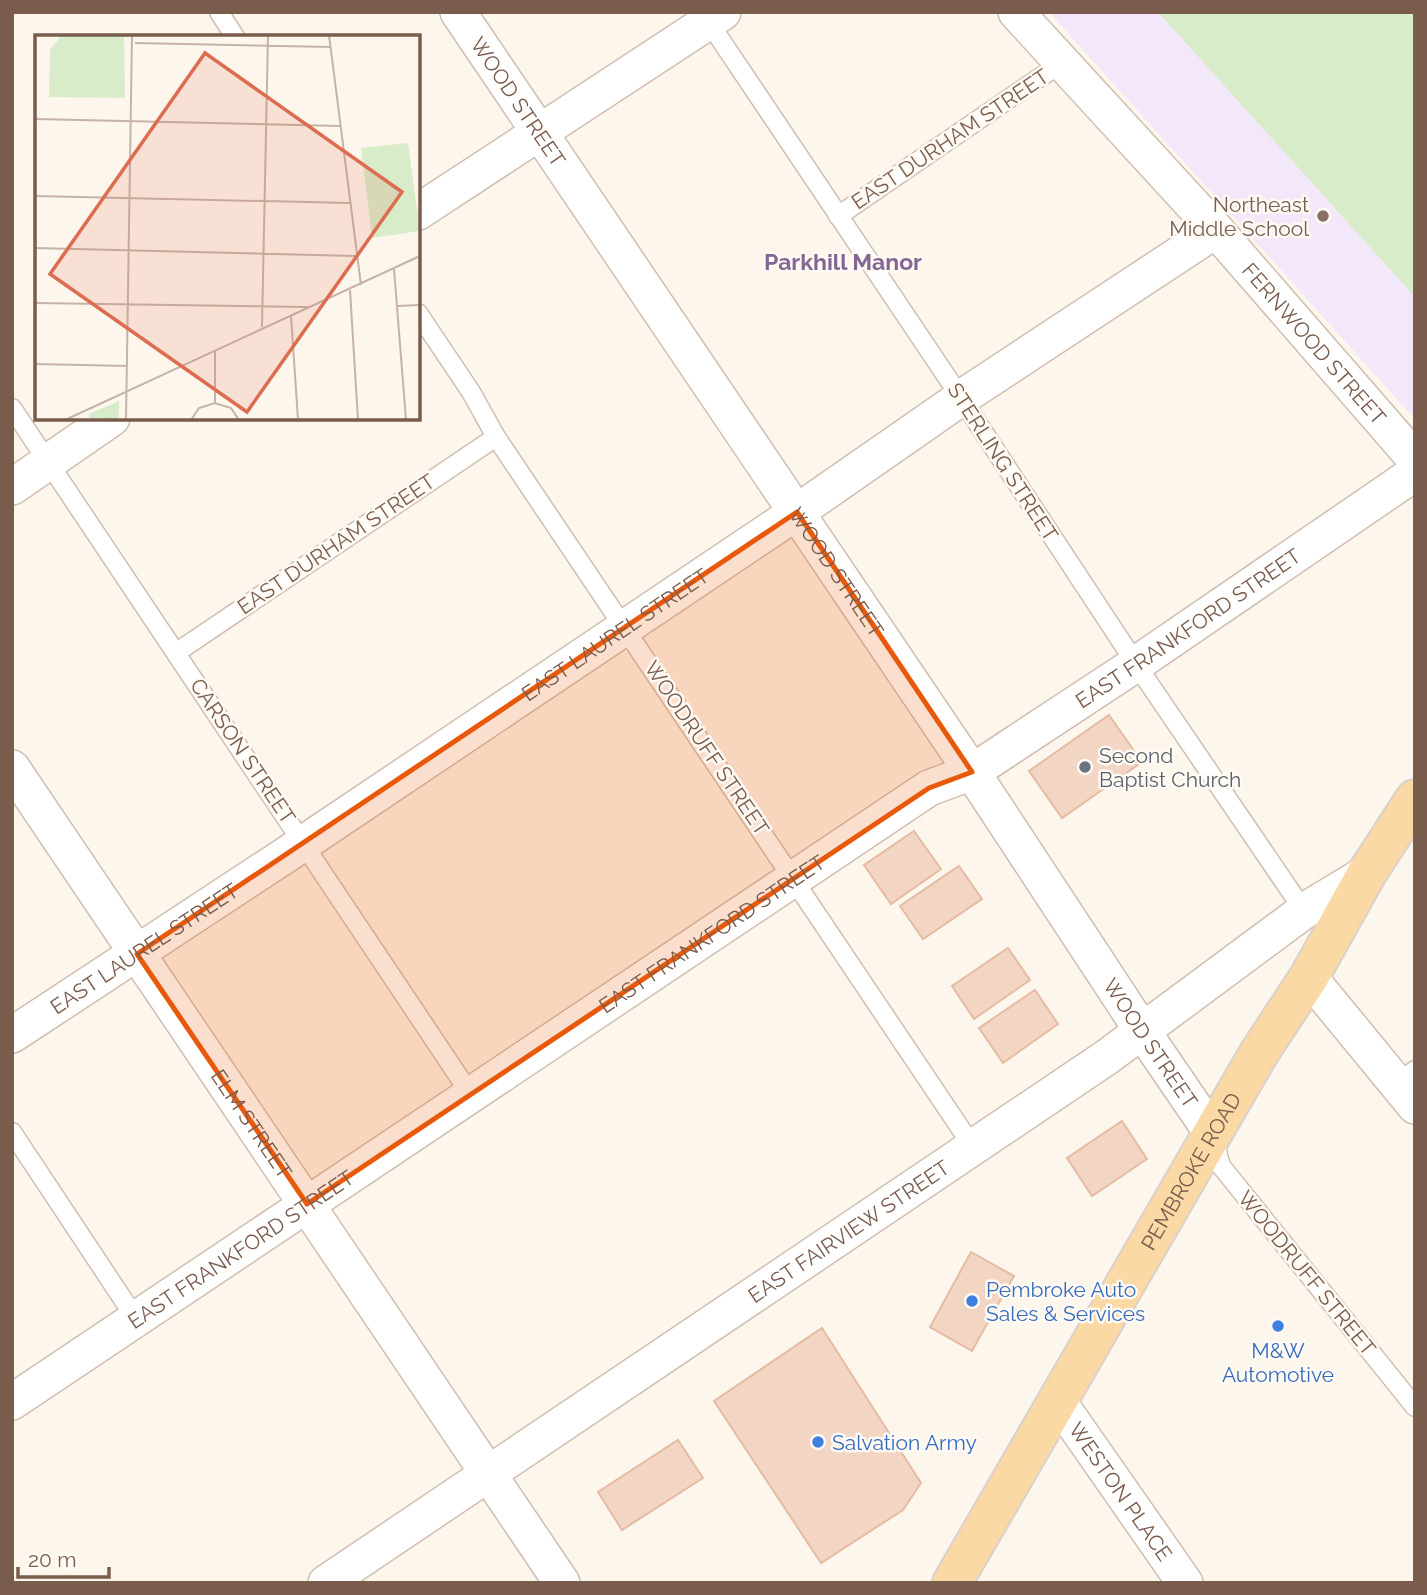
<svg xmlns="http://www.w3.org/2000/svg" width="1427" height="1595" font-family="Raleway,sans-serif">
<style>
.education{fill:#f3e8fa}
.green{fill:#d8ecc9}
.building{fill:#f3d5c3;stroke:#e6bba3;stroke-width:2}
.lines{fill:none;stroke-linecap:round;stroke-linejoin:round}
.lane-casing{stroke:#d1beb0;stroke-width:21}
.street-casing{stroke:#d1beb0;stroke-width:38}
.primary-casing{stroke:#dad1cd;stroke-width:42}
.lane{stroke:#fff;stroke-width:18}
.street{stroke:#fff;stroke-width:35}
.primary{stroke:#fbd9a5;stroke-width:38}
.marked{fill:#e8590c;fill-opacity:0.2;stroke:#e8590c;stroke-width:5;stroke-linejoin:round}
.education-dot{fill:#8d6e63;stroke:#fffaf3;stroke-width:2.5}
.worship-dot{fill:#6b7280;stroke:#fffaf3;stroke-width:2.5}
.shop-dot{fill:#3f7fe0;stroke:#fffaf3;stroke-width:2.5}
.labels{text-anchor:middle;dominant-baseline:central;stroke-width:5;stroke-linejoin:round;paint-order:stroke}
.street-label{font-size:21px;fill:#7a5c4d;stroke:#fffaf3}
.education-label{font-size:21px;fill:#785e54;stroke:#fffaf3;text-anchor:end}
.worship-label{font-size:21px;fill:#5b616d;stroke:#fffaf3;text-anchor:start}
.shop-label{font-size:21px;fill:#366cbe;stroke:#fffaf3;text-anchor:start}
.neighbourhood-label{font-size:23px;font-weight:bold;fill:#846695;stroke:#fffaf3}
.inset-road{fill:none;stroke:#c5b3a7;stroke-width:2}
.view{fill:#dc6d51;fill-opacity:0.15;stroke:#dc6d51;stroke-width:3.5}
.inset-edge{fill:none;stroke:#7a5c4d;stroke-width:3.5}
</style>
<rect width="100%" height="100%" fill="#fdf6ec"/>
<polygon class="education" points="1049,12 1415,12 1415,419"/>
<polygon class="green" points="1158,12 1415,12 1415,297"/>
<g class="building">
<polygon points="1109,715 1142,762 1062,818 1029,771"/>
<polygon points="914,831 941,869 891,904 864,865"/>
<polygon points="959,866 982,899 923,939 900,906"/>
<polygon points="1008,948 1030,980 974,1019 952,986"/>
<polygon points="1035,990 1058,1024 1003,1063 979,1028"/>
<polygon points="1122,1121 1147,1159 1092,1196 1067,1158"/>
<polygon points="971,1252 1014,1276 972,1351 930,1327"/>
<polygon points="822,1328 921,1483 903,1510 821,1563 714,1401"/>
<polygon points="678,1440 703,1478 622,1530 598,1492"/>
</g>
<g class="lines">
<defs>
<g id="lane">
<polyline points="219,12 235,37"/>
<polyline points="706,18 961,398 1146,679 1304,911"/>
<polyline points="838,216 1061,63"/>
<polyline points="418,313 471,392 496,437 973,1147"/>
<polyline points="12,408 471,1095"/>
<polyline points="177,652 496,437"/>
<polyline points="1397,1084 1415,1070"/>
<polyline points="12,1132 136,1319"/>
<polyline points="1213,1137 1221,1166 1415,1407"/>
</g>
<g id="street">
<path id="s1" d="M 458,12 L 972,772 L 1143,1032 L 1212,1133"/>
<path id="s2" d="M 1016,12 L 1216,230 L 1415,459"/>
<polyline points="418,212 723,12"/>
<polyline points="12,487 112,418"/>
<path id="s3" d="M 12,768 L 562,1583"/>
<polyline points="1309,977 1415,1106"/>
<path id="s4" d="M 12,1035 L 304,843 L 797,512 L 961,398 L 1216,230"/>
<path id="s5" d="M 1058,1401 L 1185,1583"/>
<path id="s6" d="M 12,1402 L 929,788 L 972,772 L 1007,749 L 1136,664 L 1415,473"/>
<path id="s7" d="M 326,1583 L 1107,1057 L 1304,911 L 1367,873"/>
</g>
<g id="primary">
<path id="s8" d="M 952,1583 L 1259,1053 L 1309,977 L 1367,873 L 1415,799"/>
</g>
</defs>
<use href="#lane" class="lane-casing"/>
<use href="#street" class="street-casing"/>
<use href="#primary" class="primary-casing"/>
<use href="#lane" class="lane"/>
<use href="#street" class="street"/>
<use href="#primary" class="primary"/>
</g>
<path class="marked" d="M 797,512 L 972,772 L 929,788 L 307,1204 L 137,954 Z"/>
<circle class="education-dot" cx="1323" cy="216" r="7"/>
<circle class="worship-dot" cx="1085" cy="767" r="7"/>
<g class="shop-dot">
<circle cx="972" cy="1301" r="7"/>
<circle cx="1278" cy="1326" r="7"/>
<circle cx="818" cy="1442" r="7"/>
</g>
<g class="labels">
<g class="street-label">
<text stroke="none"><textPath href="#s1" startOffset="108">WOOD STREET</textPath></text>
<text transform="translate(950 139) rotate(-34)">EAST DURHAM STREET</text>
<text stroke="none"><textPath href="#s2" startOffset="446">FERNWOOD STREET</textPath></text>
<text transform="translate(1003 462) rotate(57)">STERLING STREET</text>
<text transform="translate(336 544) rotate(-34)">EAST DURHAM STREET</text>
<text stroke="none"><textPath href="#s1" startOffset="676">WOOD STREET</textPath></text>
<text stroke="none"><textPath href="#s6" startOffset="1409">EAST FRANKFORD STREET</textPath></text>
<text stroke="none"><textPath href="#s4" startOffset="724">EAST LAUREL STREET</textPath></text>
<text transform="translate(707 748) rotate(56)">WOODRUFF STREET</text>
<text transform="translate(243 751) rotate(56)">CARSON STREET</text>
<text stroke="none"><textPath href="#s6" startOffset="842">EAST FRANKFORD STREET</textPath></text>
<text stroke="none"><textPath href="#s4" startOffset="158">EAST LAUREL STREET</textPath></text>
<text stroke="none"><textPath href="#s1" startOffset="1242">WOOD STREET</textPath></text>
<text stroke="none"><textPath href="#s3" startOffset="429">ELM STREET</textPath></text>
<text stroke="none"><textPath href="#s8" startOffset="476">PEMBROKE ROAD</textPath></text>
<text stroke="none"><textPath href="#s7" startOffset="630">EAST FAIRVIEW STREET</textPath></text>
<text stroke="none"><textPath href="#s6" startOffset="275">EAST FRANKFORD STREET</textPath></text>
<text transform="translate(1307 1273) rotate(51)">WOODRUFF STREET</text>
<text stroke="none"><textPath href="#s5" startOffset="110">WESTON PLACE</textPath></text>
</g>
<g class="education-label">
<text x="1309" y="204">Northeast<tspan x="1309" dy="24">Middle School</tspan></text>
</g>
<g class="worship-label">
<text x="1099" y="755">Second<tspan x="1099" dy="24">Baptist Church</tspan></text>
</g>
<g class="shop-label">
<text x="986" y="1289">Pembroke Auto<tspan x="986" dy="24">Sales &amp; Services</tspan></text>
<text x="1278" y="1350" text-anchor="middle">M&amp;W<tspan x="1278" dy="24">Automotive</tspan></text>
<text x="832" y="1442">Salvation Army</text>
</g>
<g class="neighbourhood-label">
<text x="843" y="261">Parkhill Manor</text>
</g>
</g>
<g transform="translate(35 35)">
<rect width="385" height="385" fill="#fdf6ec"/>
<path d="M 27,0 L 89,0 L 90,63 L 14,62 L 15,15 ZM 373,108 L 385,196 L 337,203 L 326,113 ZM 84,366 L 84,385 L 54,383 L 54,379 Z" fill="#d8ecc9"/>
<path class="inset-road" d="M 294,0 L 326,250M 100,8 L 296,12M 0,84 L 305,91M 0,161 L 315,168M 0,213 L 321,221M 359,234 L 371,385M 315,255 L 323,385M 0,268 L 274,272M 362,271 L 385,270M 256,280 L 263,385M 227,292 L 233,0M 0,329 L 93,331M 180,368 L 180,315M 30,385 L 385,221M 91,385 L 97,0M 156,385 L 164,373 L 180,368 L 196,373 L 204,385"/>
<path class="view" d="M 170,18 L 367,157 L 212,377 L 15,239 Z"/>
<rect width="385" height="385" class="inset-edge"/>
</g>
<rect width="1427" height="1595" fill="none" stroke="#7a5c4d" stroke-width="28"/>
<path d="M18 1567v10h91v-10" fill="none" stroke="#7a5c4d" stroke-width="3.5"/>
<text x="28" y="1567" font-size="21" fill="#7a5c4d" stroke="#fffaf3" stroke-width="5" paint-order="stroke">20 m</text>
</svg>
